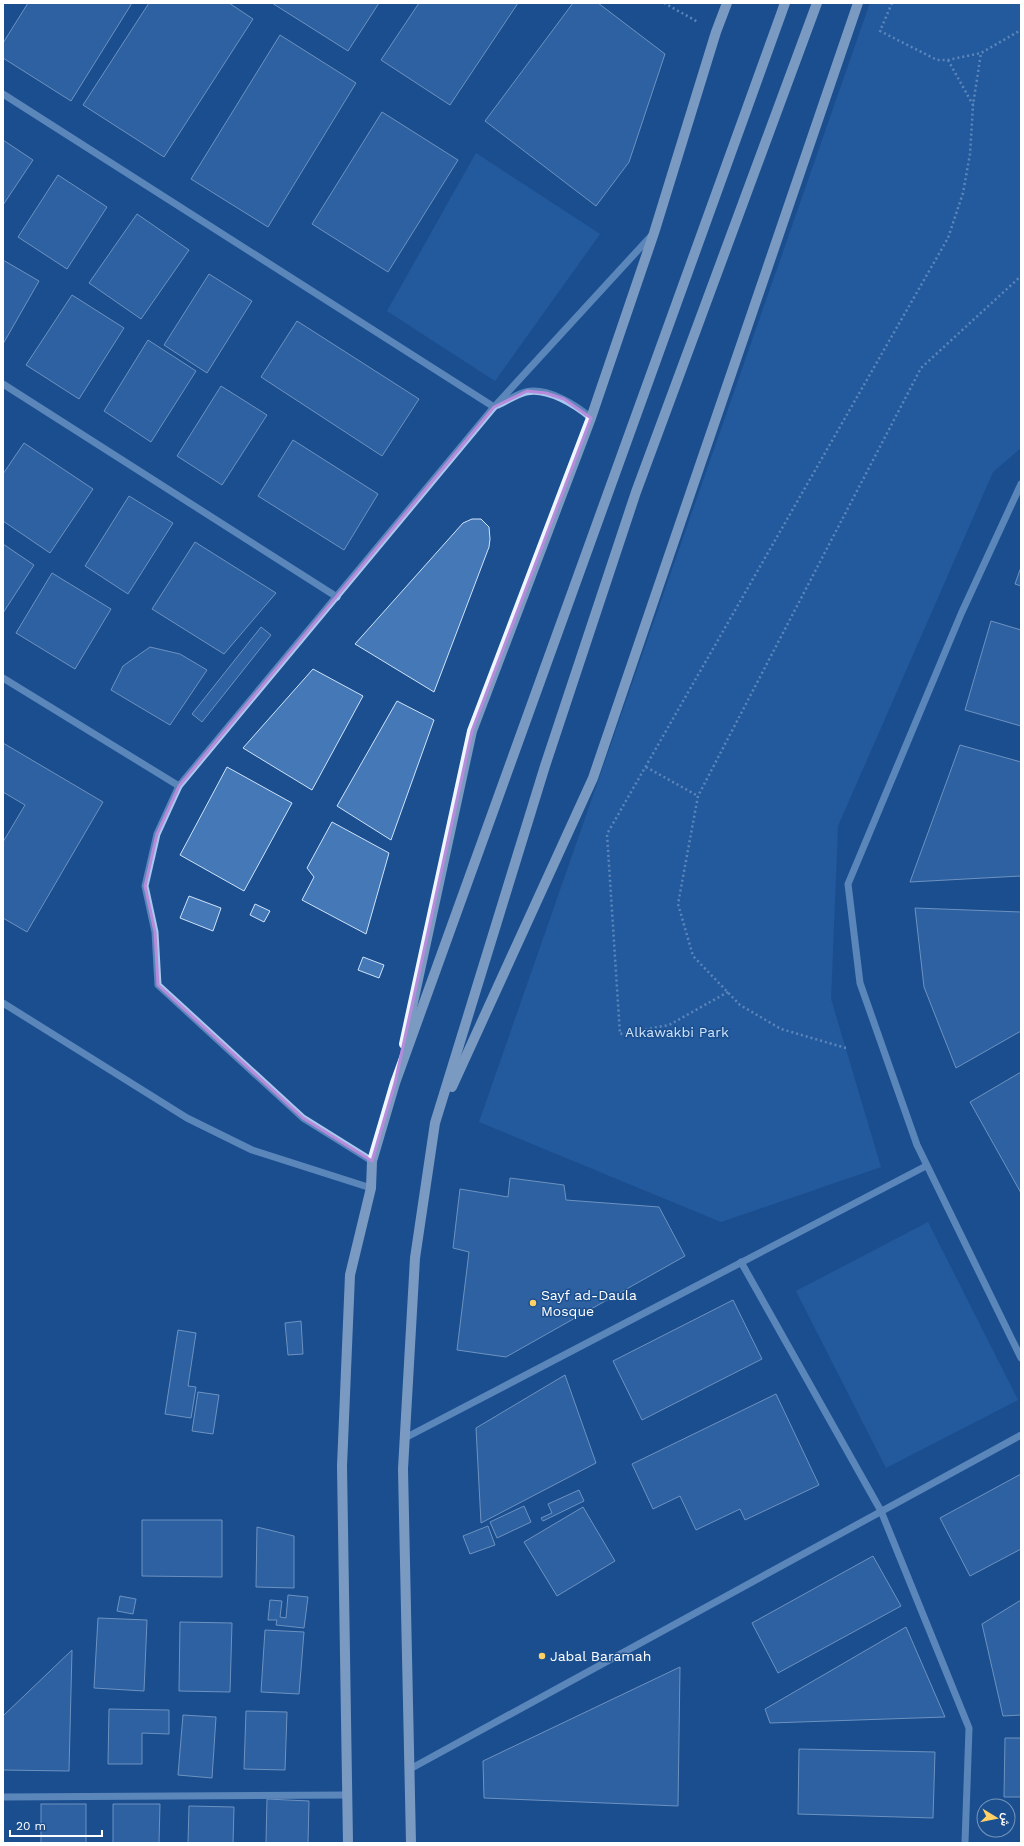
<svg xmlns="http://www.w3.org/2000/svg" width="1024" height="1846" font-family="'Work Sans',Vazirmatn,sans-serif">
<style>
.green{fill:#2e69ad}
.building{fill:#4478b7;stroke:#cfe3fa}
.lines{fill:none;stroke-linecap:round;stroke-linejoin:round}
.path{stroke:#a9c9ee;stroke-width:2.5;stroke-dasharray:2 3;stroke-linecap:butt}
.minor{stroke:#a9c9ee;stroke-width:7}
.major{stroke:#f0f6ff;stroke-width:10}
.marked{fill:none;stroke:#b68bdc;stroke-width:3;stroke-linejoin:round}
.poi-dot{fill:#ffd166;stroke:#1b4f8f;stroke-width:1.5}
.labels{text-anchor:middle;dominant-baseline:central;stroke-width:3;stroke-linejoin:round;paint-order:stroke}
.park-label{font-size:14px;fill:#cfe3fa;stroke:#1b4f8f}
.poi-label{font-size:14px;fill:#fff;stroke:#1b4f8f;text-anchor:start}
</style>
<rect width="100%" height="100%" fill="#1b4f8f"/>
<g class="green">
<polygon points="870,3 1021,3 1021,448 993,472 838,826 831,999 881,1167 721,1222 479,1122"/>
<polygon points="476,153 600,234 495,381 387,311"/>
<polygon points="928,1222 1018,1400 886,1468 796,1291"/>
</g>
<g class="building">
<polygon points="28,3 132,3 71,101 3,58 3,43"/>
<polygon points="149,3 229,3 253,19 164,157 83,105"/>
<polygon points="272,3 379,3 348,51"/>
<polygon points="419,3 518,3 450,105 381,60"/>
<polygon points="573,3 598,3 665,54 629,162 596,206 485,121"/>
<polygon points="280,35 356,83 268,227 191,179"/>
<polygon points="382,112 458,160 388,272 312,224"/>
<polygon points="3,140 33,160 3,205"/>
<polygon points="58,175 107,207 67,269 18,237"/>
<polygon points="137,214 189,250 141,319 89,283"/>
<polygon points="3,260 39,281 3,344"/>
<polygon points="209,274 252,301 207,373 164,345"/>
<polygon points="72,295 124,328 79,399 26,365"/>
<polygon points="297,321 419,399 382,456 261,377"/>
<polygon points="148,340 196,371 151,442 104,411"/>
<polygon points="221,386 267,415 222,485 177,456"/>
<polygon points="293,440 378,494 344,550 258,496"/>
<polygon points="24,443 93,489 50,553 3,521 3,474"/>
<polygon points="129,496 173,523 128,594 85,566"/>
<polygon points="472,519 481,519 489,527 490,539 489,547 434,692 355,644 463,523"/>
<polygon points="195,542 276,593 224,654 152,609"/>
<polygon points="3,544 34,565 3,613"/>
<polygon points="1021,567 1021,586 1015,584"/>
<polygon points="52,573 111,609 75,669 16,633"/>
<polygon points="991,621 1021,630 1021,726 965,710"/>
<polygon points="261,627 271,635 202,722 192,714"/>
<polygon points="150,647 180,654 207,670 170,725 111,690 123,666"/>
<polygon points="313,669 363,696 312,790 243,748"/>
<polygon points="397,701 434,720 391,840 337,806"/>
<polygon points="3,743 103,802 27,932 3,918 3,842 25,805 3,792"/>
<polygon points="960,745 1021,762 1021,876 910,882"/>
<polygon points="227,767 292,803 244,891 180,855"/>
<polygon points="332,822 389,853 366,934 302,900 314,877 307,868"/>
<polygon points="189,896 221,908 213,931 180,918"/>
<polygon points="255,904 270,911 264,922 250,915"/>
<polygon points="915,908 1021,912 1021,1031 956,1068 924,987"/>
<polygon points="363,957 384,965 379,978 358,970"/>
<polygon points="1021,1072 1021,1193 970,1102"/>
<polygon points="510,1178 564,1185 566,1200 659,1207 685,1256 506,1357 457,1350 469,1252 453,1248 460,1189 508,1197"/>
<polygon points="733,1300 762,1359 642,1420 613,1361"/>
<polygon points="301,1321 303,1354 288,1355 285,1323"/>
<polygon points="178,1330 196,1333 188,1386 196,1387 191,1418 165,1414"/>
<polygon points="565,1375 596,1463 481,1523 476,1428"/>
<polygon points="198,1392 219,1395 213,1434 192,1431"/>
<polygon points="776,1394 819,1485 745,1520 740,1509 696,1530 680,1496 653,1509 632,1464"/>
<polygon points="1021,1474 1021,1549 970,1576 940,1518"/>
<polygon points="579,1490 584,1501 543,1521 541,1518 552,1513 548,1504"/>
<polygon points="524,1506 531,1522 497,1538 490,1522"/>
<polygon points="583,1507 615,1561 557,1596 524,1542"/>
<polygon points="142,1520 222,1520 222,1577 142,1576"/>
<polygon points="488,1526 495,1545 470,1554 463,1536"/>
<polygon points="257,1527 294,1536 294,1588 256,1587"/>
<polygon points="873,1556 901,1606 778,1673 752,1623"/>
<polygon points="288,1595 308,1597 304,1628 276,1625 277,1620 268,1620 270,1600 282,1601 280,1617 286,1618"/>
<polygon points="120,1596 136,1599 133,1614 117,1611"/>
<polygon points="1021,1600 1021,1715 1003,1716 982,1624"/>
<polygon points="98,1618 147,1620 144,1691 94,1688"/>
<polygon points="180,1622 232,1623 230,1692 179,1691"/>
<polygon points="906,1627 945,1717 770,1723 765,1709"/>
<polygon points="265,1630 304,1632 299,1694 261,1692"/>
<polygon points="72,1650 69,1771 3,1770 3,1716"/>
<polygon points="680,1667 678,1806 484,1798 483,1761"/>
<polygon points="109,1709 169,1710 169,1734 142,1733 142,1764 108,1764"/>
<polygon points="246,1711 287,1712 285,1770 244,1769"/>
<polygon points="183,1715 216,1717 212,1778 178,1775"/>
<polygon points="1005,1738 1021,1738 1021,1797 1004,1797"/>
<polygon points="799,1749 935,1752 933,1818 798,1814"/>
<polygon points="267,1799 309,1801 308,1843 266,1843"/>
<rect x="41" y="1804" width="45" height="39"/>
<polygon points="113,1804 160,1804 159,1843 113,1843"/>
<polygon points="189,1806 234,1807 233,1843 188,1843"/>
</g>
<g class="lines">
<g class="path">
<polyline points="664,3 698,22"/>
<polyline points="892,3 880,31 937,60 948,60 981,53 1021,30"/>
<polyline points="948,60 973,105 981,53"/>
<polyline points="646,767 698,796"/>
<polyline points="728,992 669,1025 620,1034 607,834 948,238 963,193 970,154 973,105"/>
<polyline points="846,1048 781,1029 740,1005 693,956 678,904 698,796 921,368 1021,276"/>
</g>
<g class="minor">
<polyline points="3,94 494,407"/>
<polyline points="3,384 337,597"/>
<path d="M 498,405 C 507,401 517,394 526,392 C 547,387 576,405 591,418"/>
<polyline points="1021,484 961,614 848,884 860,983 917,1145 1021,1358"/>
<polyline points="3,678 179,786"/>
<polyline points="3,1003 187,1118 252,1150 371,1188"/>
<polyline points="372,1161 303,1118 158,985 155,932 145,886 157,834 179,786 494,407 651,236"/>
<polyline points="741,1262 881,1511 969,1728 965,1843"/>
<polyline points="405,1438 926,1166"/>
<polyline points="410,1769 1021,1435"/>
<polyline points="3,1797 347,1795"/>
</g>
<g class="major">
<polyline points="404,1044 472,731 591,418 654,233 716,32 727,3"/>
<polyline points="452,1087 593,778 858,3"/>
<polyline points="348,1843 342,1466 350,1275 371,1188 372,1161 395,1083 785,3"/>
<polyline points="411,1843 403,1469 415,1258 435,1123 545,766 636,492 817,3"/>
</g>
</g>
<path d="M0 0H1024V1846H0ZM 527,391 L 546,393 L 564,399 L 591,418 L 472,731 L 395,1083 L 372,1161 L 303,1118 L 158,985 L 155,932 L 145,886 L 157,834 L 179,786 L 494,407 Z" fill="#1b4f8f" fill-opacity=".55" fill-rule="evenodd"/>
<path class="marked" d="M 527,391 L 546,393 L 564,399 L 591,418 L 472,731 L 395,1083 L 372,1161 L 303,1118 L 158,985 L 155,932 L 145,886 L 157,834 L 179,786 L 494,407 Z"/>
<g class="poi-dot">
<circle cx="533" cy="1303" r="4"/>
<circle cx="542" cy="1656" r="4"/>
</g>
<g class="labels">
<g class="park-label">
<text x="677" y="1032">Alkawakbi Park</text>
</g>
<g class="poi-label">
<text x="541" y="1295">Sayf ad-Daula<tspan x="541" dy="16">Mosque</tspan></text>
<text x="550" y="1656">Jabal Baramah</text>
</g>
</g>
<rect width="1024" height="1846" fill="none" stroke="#ffffff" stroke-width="8"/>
<g transform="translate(996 1818) rotate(100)"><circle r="19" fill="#1b4f8f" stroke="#7695bc"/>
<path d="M0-3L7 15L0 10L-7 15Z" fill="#ffd166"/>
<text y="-6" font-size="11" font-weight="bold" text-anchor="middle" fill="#ffffff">ش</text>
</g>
<path d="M10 1830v6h92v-6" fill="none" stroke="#ffffff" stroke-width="2"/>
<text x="16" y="1830" font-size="12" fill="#ffffff" stroke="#1b4f8f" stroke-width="3" paint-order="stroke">20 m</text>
</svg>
